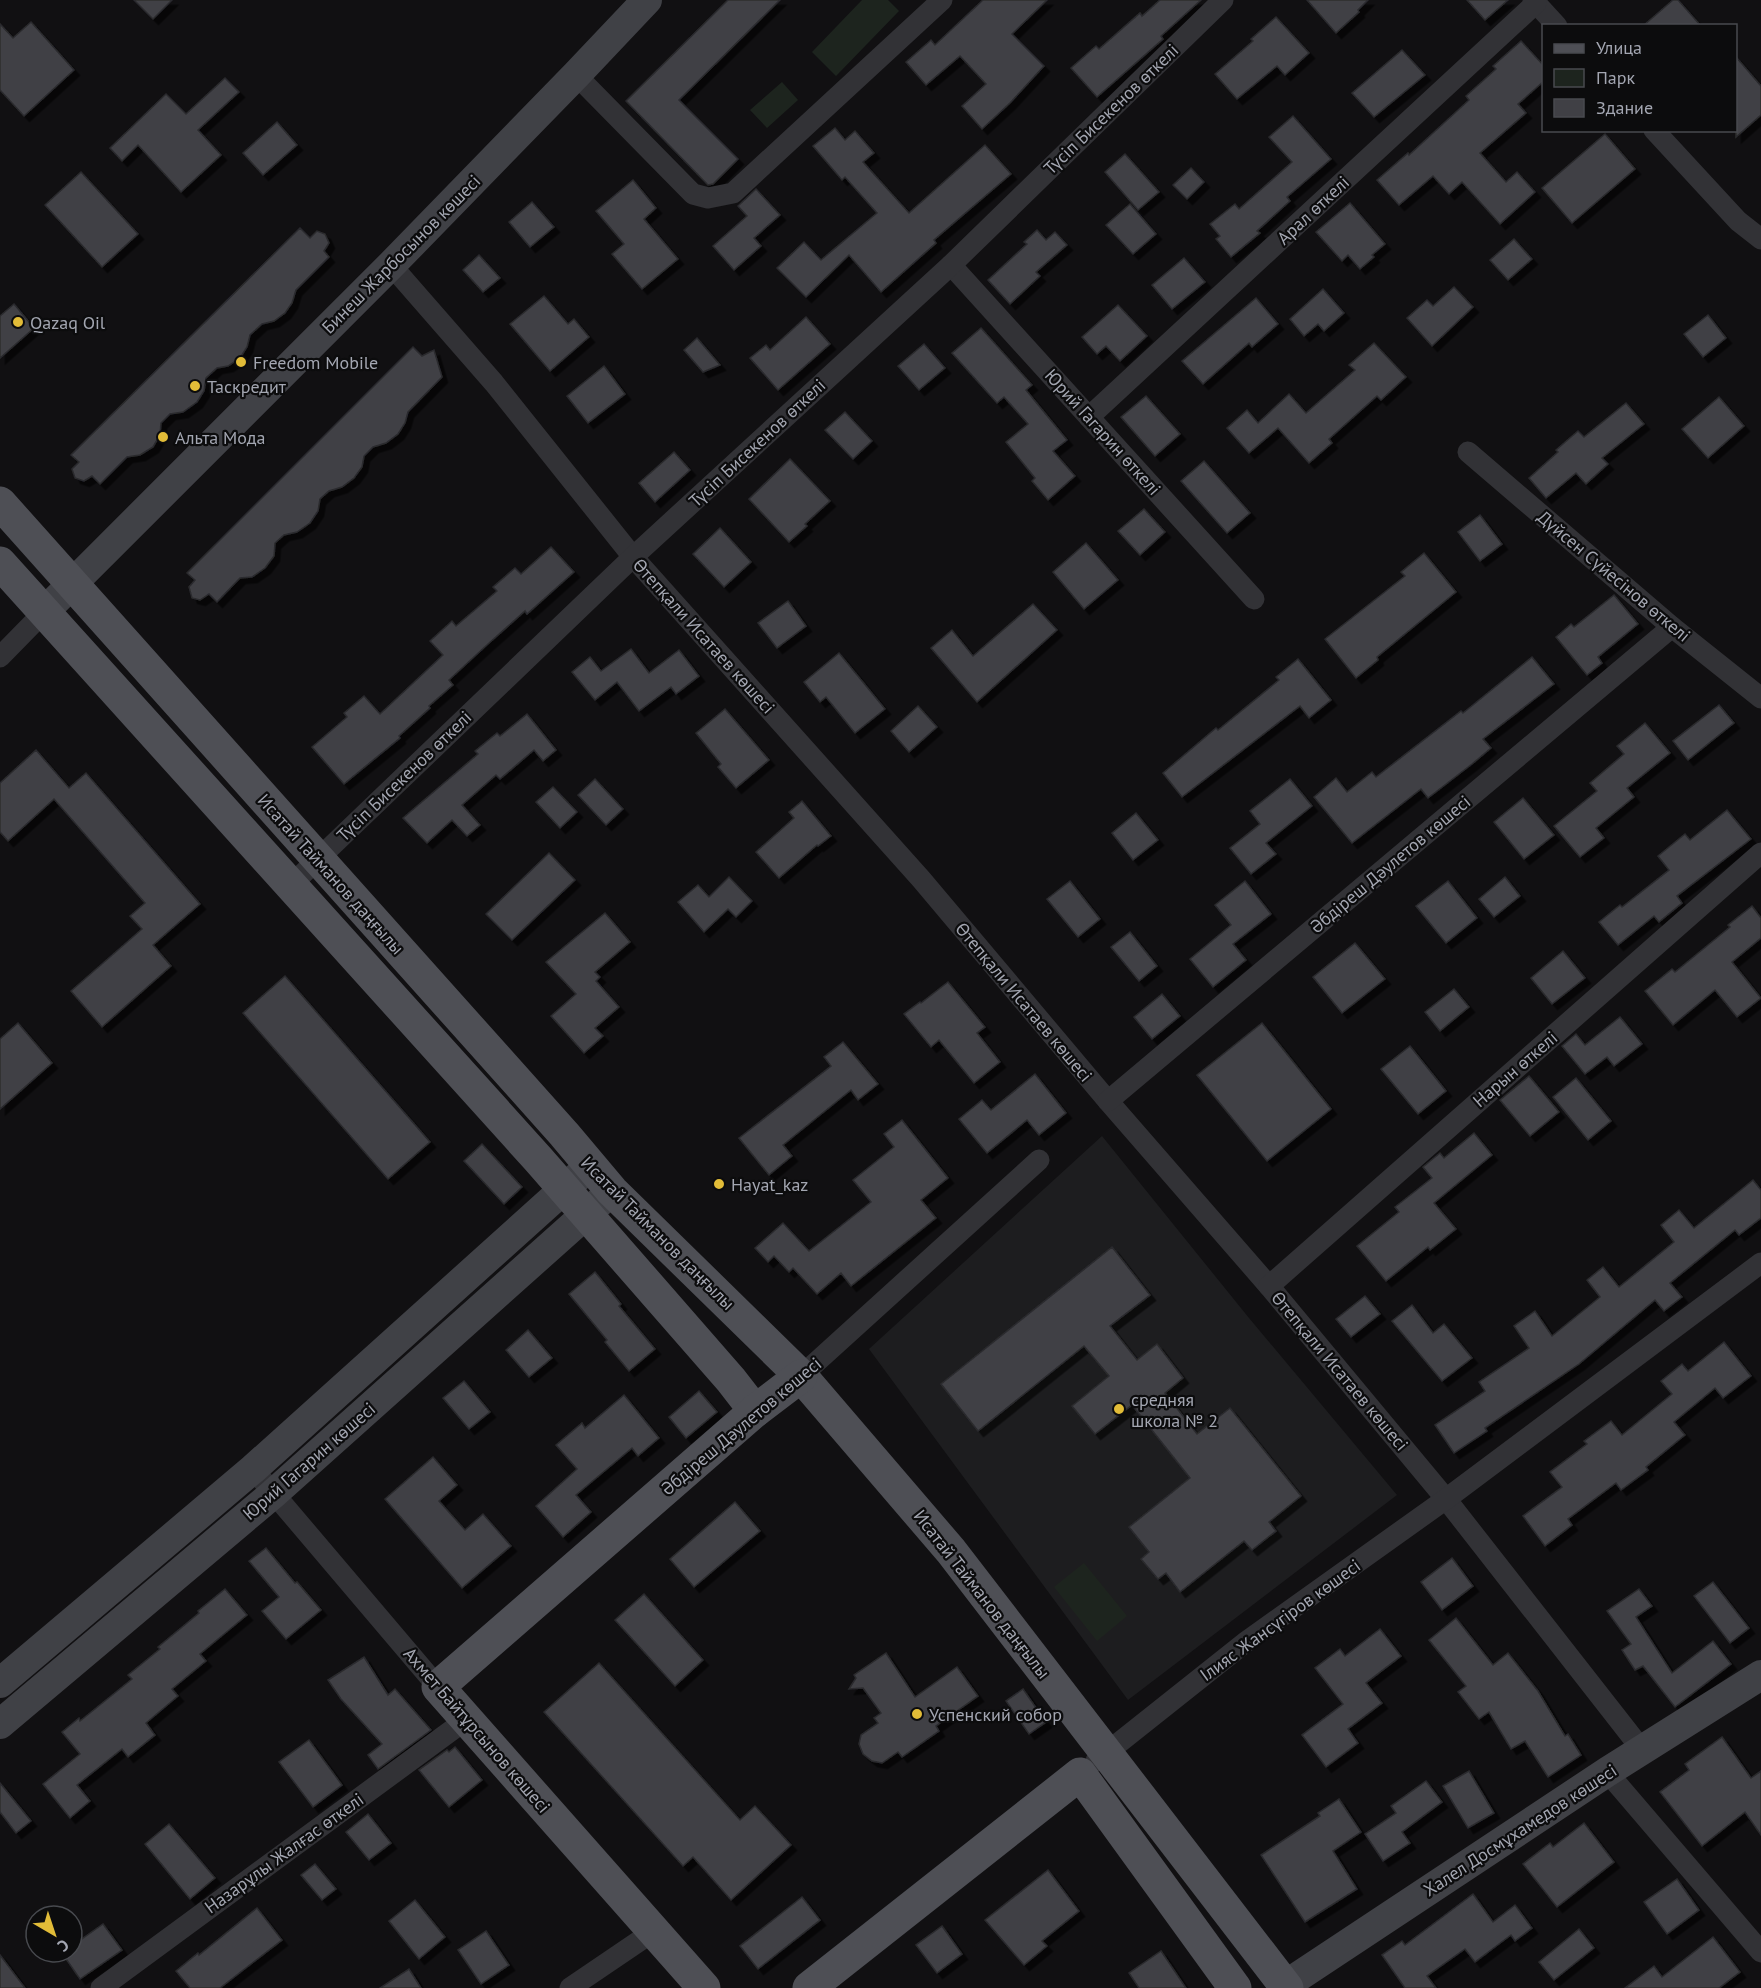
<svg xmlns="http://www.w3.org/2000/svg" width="1761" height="1988" font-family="'PT Sans',sans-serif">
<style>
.built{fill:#1d1d1f}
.green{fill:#1d241e}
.building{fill:#404045;stroke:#2b2b2e;stroke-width:1.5;filter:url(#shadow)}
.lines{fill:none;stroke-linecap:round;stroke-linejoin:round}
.street{stroke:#323236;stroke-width:21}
.secondary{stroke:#404146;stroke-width:30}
.primary{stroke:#4e4f55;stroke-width:33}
.poi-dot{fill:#e2bc38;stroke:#0c0c0d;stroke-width:2}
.labels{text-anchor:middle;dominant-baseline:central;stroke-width:4.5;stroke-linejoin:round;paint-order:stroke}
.street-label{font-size:18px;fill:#a3a6b1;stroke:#0c0c0d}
.poi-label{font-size:18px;fill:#a3a6b1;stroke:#0c0c0d;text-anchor:start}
</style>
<defs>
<filter id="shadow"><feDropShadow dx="5.5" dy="5.5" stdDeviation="0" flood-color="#0009"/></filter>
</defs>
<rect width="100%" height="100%" fill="#111012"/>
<polygon class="built" points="1102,1136 1249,1318 1397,1495 1128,1700 869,1349"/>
<g class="green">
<polygon points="862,0 888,0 899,11 836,76 812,52"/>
<polygon points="782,82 798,100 767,128 750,110"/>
<polygon points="1084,1563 1127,1616 1097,1641 1054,1587"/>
</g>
<g class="building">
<polygon points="134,0 172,0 153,19"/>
<polygon points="728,0 780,0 679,100 738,159 713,184 708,185 626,101"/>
<polygon points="983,0 1047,0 1012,34 1044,66 1010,103 982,129 962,106 986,84 960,56 926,85 906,62 931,40 935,45"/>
<polygon points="1160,0 1201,0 1161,36 1163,39 1097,97 1071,68 1096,46 1099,49 1140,13 1142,16"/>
<polygon points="1307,0 1368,0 1358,10 1359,12 1336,33"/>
<polygon points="1467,0 1508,0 1485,20"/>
<polygon points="1673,0 1678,0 1701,26 1643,26"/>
<polygon points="1276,17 1309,53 1285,75 1277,66 1237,99 1215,74 1253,41 1251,39"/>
<polygon points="31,22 74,70 24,116 0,90 0,24 13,38"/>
<polygon points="1521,41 1544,66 1544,81 1518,104 1526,113 1480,153 1506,182 1517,172 1535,192 1500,224 1462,182 1449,194 1433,176 1399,205 1377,180 1408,153 1409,155 1469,100 1466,96 1496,69 1493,66"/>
<polygon points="1402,50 1425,75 1374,117 1352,93"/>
<polygon points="1736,57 1761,86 1761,115 1736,137"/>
<polygon points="225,78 239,92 198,130 221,155 181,192 138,145 122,161 110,148 166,94 186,114"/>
<polygon points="1293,116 1331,159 1287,197 1290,201 1257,231 1260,233 1231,257 1216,239 1220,236 1210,224 1235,204 1239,209 1292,162 1269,137"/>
<polygon points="277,122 297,145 263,175 243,153"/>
<polygon points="835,128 845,140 855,131 874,153 863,162 909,213 985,145 1011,174 934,240 936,243 881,292 849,255 806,297 777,268 804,242 821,260 877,213 845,177 842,180 813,146"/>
<polygon points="1605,134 1635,169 1572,223 1542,188"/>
<polygon points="1125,154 1159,192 1138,210 1105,172"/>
<polygon points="1191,168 1204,182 1187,199 1173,185"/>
<polygon points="81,172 138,234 102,267 45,205"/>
<polygon points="633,180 656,208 644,219 678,259 642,289 612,254 624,244 596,211"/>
<polygon points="756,189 780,215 754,238 761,246 734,270 713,246 747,216 738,206"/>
<polygon points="532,202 554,227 530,247 509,222"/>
<polygon points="1350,203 1385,244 1372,255 1374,257 1360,269 1348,255 1342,261 1316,232"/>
<polygon points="1130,204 1156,234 1133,254 1106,225"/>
<polygon points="300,228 310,238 317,231 325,234 329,243 324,251 329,257 296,290 292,303 285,313 274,321 262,324 250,335 247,347 240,358 228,366 217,368 206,378 204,391 197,402 183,412 170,414 161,423 160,435 153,447 140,455 127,457 100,484 92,476 84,481 75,478 72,469 79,462 71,455"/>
<polygon points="1037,230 1046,240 1055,232 1067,245 1036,272 1040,276 1010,304 988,280 1027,244 1024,242"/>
<polygon points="1514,239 1532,259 1508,280 1490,260"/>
<polygon points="479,255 500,278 483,292 463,270"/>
<polygon points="1184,258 1205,282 1172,309 1152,285"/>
<polygon points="1454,287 1473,307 1432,346 1407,318 1427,300 1433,306"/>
<polygon points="1323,289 1344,313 1324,331 1318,324 1304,336 1290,319"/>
<polygon points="544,296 568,324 574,319 589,337 550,371 510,324"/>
<polygon points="1256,298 1278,324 1252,347 1249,343 1203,384 1182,361"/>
<polygon points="14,304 34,328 0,358 0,316"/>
<polygon points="1118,305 1147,336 1120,361 1106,346 1097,354 1082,337"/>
<polygon points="1708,315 1726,338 1703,357 1684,334"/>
<polygon points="806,317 830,344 778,390 750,358 766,345 770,350"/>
<polygon points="981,328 1032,385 1026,390 1067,440 1053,451 1075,476 1048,500 1032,481 1035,478 1006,442 1028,424 1004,397 997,403 952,353"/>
<polygon points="697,338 720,365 703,372 684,350"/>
<polygon points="1374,343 1406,377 1381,400 1377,396 1329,439 1332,443 1309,463 1278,428 1249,453 1227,428 1247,410 1258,423 1289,394 1306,413 1355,370 1349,365"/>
<polygon points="924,344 945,368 919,390 898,366"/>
<polygon points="413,347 422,356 434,350 442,377 408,412 405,423 398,434 386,443 373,447 364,456 362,467 354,478 342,487 329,491 320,499 318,511 310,523 297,532 284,535 275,543 274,556 265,568 252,577 240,578 217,602 209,594 200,600 192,598 189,587 195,580 187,573"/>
<polygon points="604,366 625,394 588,423 567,396"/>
<polygon points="1146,396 1180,434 1155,456 1121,417"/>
<polygon points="1719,397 1744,426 1708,458 1682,429"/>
<polygon points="1626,403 1644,424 1602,458 1608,464 1586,484 1576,473 1546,498 1529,478 1558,452 1556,450 1578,431 1584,437"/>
<polygon points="845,412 872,441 853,459 825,430"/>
<polygon points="674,452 690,470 655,502 639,483"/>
<polygon points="790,459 830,501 805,524 807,526 789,542 749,499"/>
<polygon points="1204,461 1250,513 1227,533 1181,481"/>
<polygon points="1144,509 1165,532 1140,555 1118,531"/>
<polygon points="1480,515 1502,544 1480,561 1458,532"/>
<polygon points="720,528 751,562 724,587 693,554"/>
<polygon points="1086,543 1118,580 1084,609 1053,572"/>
<polygon points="551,547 574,572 527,614 525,611 488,644 449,680 453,685 429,706 430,708 399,736 400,738 344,784 312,747 347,717 344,713 364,696 380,714 443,655 430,641 452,621 456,626 497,591 493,587 515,568 521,574"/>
<polygon points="1424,553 1456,592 1377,657 1378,660 1356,678 1325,639 1405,576 1401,572"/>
<polygon points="1614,595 1638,624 1598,657 1602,663 1587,675 1556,637 1571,624 1574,627"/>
<polygon points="788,601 806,626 777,648 758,623"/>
<polygon points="1033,604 1057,630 977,702 931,648 952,630 973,656"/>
<polygon points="631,649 649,673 679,650 699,676 676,694 671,687 639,711 617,682 595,700 572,672 590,657 601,671"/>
<polygon points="839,653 885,709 855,733 826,697 820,702 804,682"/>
<polygon points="1532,657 1554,684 1483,739 1491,748 1472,764 1428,798 1421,789 1352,843 1314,797 1336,778 1347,792 1372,772 1376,777 1461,711 1463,713"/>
<polygon points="1298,659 1331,700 1309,718 1300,706 1182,797 1163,773 1216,728 1218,730 1279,680 1276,677"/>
<polygon points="1719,705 1734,723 1688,760 1673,741"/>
<polygon points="918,706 937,727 909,752 891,731"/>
<polygon points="725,709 769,760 736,788 718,767 721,764 696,733"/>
<polygon points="527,714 556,750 543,761 534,750 500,779 496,775 462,805 480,825 467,836 452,820 427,843 403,818 478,754 475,751 497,733 500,736"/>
<polygon points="1645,723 1670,753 1627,788 1634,797 1596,828 1604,838 1580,857 1554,826 1597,791 1590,783 1624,754 1617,746"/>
<polygon points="36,750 69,788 86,773 200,904 153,945 171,966 102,1027 71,991 142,929 130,916 145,903 54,799 8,841 0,832 0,783"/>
<polygon points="595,779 623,809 606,825 578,795"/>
<polygon points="1290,779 1312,806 1266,843 1276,854 1251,874 1230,848 1260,824 1250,811"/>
<polygon points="553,787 577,812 560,828 536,802"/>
<polygon points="1523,798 1554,835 1524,859 1494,822"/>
<polygon points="802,801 831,836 818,846 817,845 779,878 756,852 794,818 789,812"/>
<polygon points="1727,810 1751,839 1677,896 1682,903 1659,922 1654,916 1618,945 1599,922 1620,905 1622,907 1669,870 1658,856 1685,834 1690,840"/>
<polygon points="1136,813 1158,840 1133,860 1112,833"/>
<polygon points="549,853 575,880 512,940 486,914"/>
<polygon points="729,877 752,901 736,917 728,909 704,932 678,902 698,885 709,897"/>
<polygon points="1505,877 1520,896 1494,917 1479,899"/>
<polygon points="1070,881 1100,919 1078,937 1047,899"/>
<polygon points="1245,881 1271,914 1233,944 1246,960 1213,987 1190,959 1231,925 1215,905"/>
<polygon points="1448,881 1477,918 1446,943 1416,906"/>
<polygon points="1752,906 1761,918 1761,938 1732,962 1761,998 1737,1017 1715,990 1673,1025 1645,991 1672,969 1675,972 1730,927 1728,925"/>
<polygon points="605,913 630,942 595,972 600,977 596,981 619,1007 595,1028 603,1036 584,1053 551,1016 576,994 546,962"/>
<polygon points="1130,932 1157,966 1139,981 1111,947"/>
<polygon points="1355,943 1385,979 1342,1013 1313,977"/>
<polygon points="1563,951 1585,978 1552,1004 1531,978"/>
<polygon points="285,976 430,1142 388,1179 243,1013"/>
<polygon points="948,982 985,1027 977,1033 1000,1062 974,1083 939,1040 931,1047 904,1014 920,1002 921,1003"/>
<polygon points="1454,989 1469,1007 1440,1031 1425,1012"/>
<polygon points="1162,994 1180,1016 1152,1039 1134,1017"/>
<polygon points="1620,1017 1642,1044 1614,1066 1607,1057 1585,1074 1562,1046 1576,1034 1585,1045"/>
<polygon points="18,1023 52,1063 0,1109 0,1039"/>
<polygon points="1262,1023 1331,1109 1267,1161 1197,1075"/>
<polygon points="843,1042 878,1084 858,1100 851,1090 783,1145 792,1156 769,1175 739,1138 831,1066 824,1057"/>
<polygon points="1410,1046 1446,1091 1418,1114 1381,1069"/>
<polygon points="1035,1074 1066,1113 1039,1135 1027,1120 987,1153 959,1119 982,1100 991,1110"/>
<polygon points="1529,1076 1559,1112 1530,1136 1500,1100"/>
<polygon points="1576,1078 1611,1121 1588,1140 1553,1097"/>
<polygon points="902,1120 948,1178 921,1200 936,1218 851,1286 841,1273 817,1294 793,1268 789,1272 774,1256 768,1262 755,1248 783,1223 809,1251 871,1202 853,1180 894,1147 884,1134"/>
<polygon points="1474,1133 1492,1155 1434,1203 1456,1229 1430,1250 1428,1247 1386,1281 1357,1246 1399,1212 1395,1207 1432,1178 1423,1167 1440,1153 1444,1158"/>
<polygon points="482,1144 522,1187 504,1204 464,1161"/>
<polygon points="1753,1180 1761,1190 1761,1218 1739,1235 1735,1230 1670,1283 1682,1297 1664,1311 1655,1300 1579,1364 1485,1428 1487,1431 1454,1453 1435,1425 1485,1391 1479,1382 1529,1348 1514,1326 1535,1311 1552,1336 1600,1297 1587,1280 1603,1267 1619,1287 1674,1242 1661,1225 1679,1210 1694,1228"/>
<polygon points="1112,1247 1150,1295 1110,1326 1137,1360 1157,1344 1183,1378 1165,1393 1197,1434 1230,1408 1301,1496 1269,1522 1276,1531 1252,1550 1244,1541 1180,1592 1166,1573 1158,1579 1141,1559 1149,1552 1129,1527 1190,1478 1132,1405 1095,1434 1072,1406 1109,1376 1084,1346 978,1431 941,1384"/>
<polygon points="595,1272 621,1304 619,1306 655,1349 629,1371 605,1342 607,1340 569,1294"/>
<polygon points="1365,1296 1380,1314 1351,1337 1336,1319"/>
<polygon points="1412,1305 1433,1333 1444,1324 1472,1358 1442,1381 1392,1321"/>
<polygon points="528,1330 552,1358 529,1377 506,1350"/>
<polygon points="1724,1342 1751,1376 1723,1398 1715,1388 1674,1422 1685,1435 1646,1467 1648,1470 1621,1490 1616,1483 1568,1519 1572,1525 1545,1546 1523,1516 1562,1487 1550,1472 1587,1444 1584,1441 1611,1421 1622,1435 1672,1394 1661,1381 1682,1364 1688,1371"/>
<polygon points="464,1381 490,1412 469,1429 443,1398"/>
<polygon points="699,1391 717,1412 686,1438 669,1417"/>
<polygon points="624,1395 659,1438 638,1456 632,1448 576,1495 591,1512 563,1537 536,1506 577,1469 556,1445 582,1423 585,1428"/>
<polygon points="433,1457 457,1485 439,1501 465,1530 483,1514 511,1546 462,1588 385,1499"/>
<polygon points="735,1502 760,1531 694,1587 670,1559"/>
<polygon points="266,1548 295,1583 297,1582 321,1610 286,1639 262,1611 279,1597 249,1561"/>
<polygon points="1452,1558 1473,1586 1442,1610 1421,1582"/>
<polygon points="1713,1582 1749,1628 1730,1643 1694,1596"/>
<polygon points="225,1589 247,1615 200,1654 206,1661 172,1689 178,1696 146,1723 155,1735 128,1757 122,1749 77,1785 90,1801 70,1818 43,1784 80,1754 62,1732 79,1718 80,1721 132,1679 128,1675 160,1649 158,1647 199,1613 198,1611"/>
<polygon points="1639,1589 1652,1606 1636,1617 1672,1673 1713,1641 1731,1664 1675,1707 1643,1666 1635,1670 1622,1650 1631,1644 1607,1611"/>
<polygon points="644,1594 703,1660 675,1686 615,1620"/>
<polygon points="1456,1618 1493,1665 1508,1653 1538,1691 1565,1736 1568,1734 1581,1755 1548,1777 1525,1741 1511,1749 1489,1712 1479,1719 1458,1692 1466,1686 1429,1640"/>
<polygon points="1380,1629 1401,1656 1366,1683 1382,1703 1348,1729 1358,1743 1326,1767 1302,1735 1343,1704 1315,1668 1340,1649 1345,1656"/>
<polygon points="886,1653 915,1697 957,1667 978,1696 936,1726 939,1731 902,1757 898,1752 882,1763 872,1761 863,1754 859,1744 861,1735 878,1723 874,1718 881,1713 863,1688 849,1689 856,1678 854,1675"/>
<polygon points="364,1657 388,1695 395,1689 431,1730 378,1769 368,1755 382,1744 341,1699 328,1680"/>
<polygon points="599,1663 740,1820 755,1806 791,1845 731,1900 693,1857 683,1866 544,1712"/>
<polygon points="1023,1689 1046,1722 1029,1734 1006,1701"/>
<polygon points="1722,1737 1751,1778 1761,1771 1761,1835 1745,1812 1702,1846 1660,1792 1689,1770 1685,1764"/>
<polygon points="309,1740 342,1785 313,1807 279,1762"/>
<polygon points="455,1747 482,1780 449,1807 419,1770 447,1750 449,1752"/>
<polygon points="1469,1771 1494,1813 1468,1828 1443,1786"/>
<polygon points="1426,1781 1442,1802 1402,1832 1410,1843 1383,1861 1365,1834 1396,1813 1391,1806"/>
<polygon points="0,1783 31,1821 16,1833 0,1812"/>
<polygon points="1339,1799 1361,1832 1333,1851 1357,1889 1305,1922 1261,1855 1320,1816 1318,1813"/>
<polygon points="368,1814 391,1843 369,1860 346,1832"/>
<polygon points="1584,1823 1614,1862 1557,1907 1523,1864 1550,1843 1553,1847"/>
<polygon points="169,1824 215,1878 190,1899 145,1844"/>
<polygon points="315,1864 336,1889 322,1900 301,1875"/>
<polygon points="1048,1870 1079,1911 1042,1941 1047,1946 1024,1965 985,1920"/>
<polygon points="1677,1879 1699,1910 1667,1934 1644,1902"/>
<polygon points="1473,1894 1493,1922 1515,1905 1532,1928 1515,1941 1511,1935 1475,1962 1465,1949 1427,1976 1436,1988 1405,1988 1382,1955 1402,1941 1405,1945"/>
<polygon points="802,1897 820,1920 758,1969 740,1946"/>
<polygon points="415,1900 445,1937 419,1959 389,1921"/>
<polygon points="257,1908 282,1940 220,1988 190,1988 176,1971 198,1953 199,1955"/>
<polygon points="103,1924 122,1950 80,1979 62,1953 72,1952 72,1946"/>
<polygon points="942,1926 962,1954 937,1973 916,1945"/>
<polygon points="1579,1929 1594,1948 1554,1980 1539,1962"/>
<polygon points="486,1931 509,1965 481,1984 458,1950"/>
<polygon points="1713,1937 1740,1972 1719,1988 1625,1988 1654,1966 1662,1977"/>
<polygon points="1161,1951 1186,1988 1139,1988 1129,1973"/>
<polygon points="0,1955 25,1988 0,1988"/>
<polygon points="409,1969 421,1988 380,1988"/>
</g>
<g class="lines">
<g class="street">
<polyline points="1533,0 1557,26"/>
<polyline points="576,75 693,194 708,198 733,193 942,0"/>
<polyline points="1654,130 1738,221 1761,239"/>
<polyline points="391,265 494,383 633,557 921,879 1108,1101 1269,1286 1446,1499 1643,1751"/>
<polyline points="951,265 1254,599"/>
<polyline points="1089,417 1536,3"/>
<polyline points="1468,452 1672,627 1761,698"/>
<polyline points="0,657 44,612"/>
<polyline points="291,885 633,557 951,265 1223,0"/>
<polyline points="1108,1101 1672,627"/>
<polyline points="1269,1286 1761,853"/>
<polyline points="801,1376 1039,1160"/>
<polyline points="253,1469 438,1687"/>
<polyline points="1096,1761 1247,1641 1446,1499 1761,1263"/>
<polyline points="1607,1772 1761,1952"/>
<polyline points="101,1988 467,1719"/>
<polyline points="570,1988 654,1931"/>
</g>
<g class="secondary">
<polyline points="44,612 391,265 576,75 647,0"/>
<polyline points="0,1683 253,1469 583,1172"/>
<polyline points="0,1724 273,1494 612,1191"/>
<polyline points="1281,1988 1607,1772 1761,1675"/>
</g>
<g class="primary">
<polyline points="0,503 564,1134 612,1191 801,1376 951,1551 1287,1988"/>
<polyline points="0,563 538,1159 731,1380 755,1411"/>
<polyline points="704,1988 438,1687 755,1411 801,1376"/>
<polyline points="809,1988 1080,1774 1235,1988"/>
</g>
</g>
<g class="poi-dot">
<circle cx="18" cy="322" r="6"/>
<circle cx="241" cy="362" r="6"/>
<circle cx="195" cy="386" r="6"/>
<circle cx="163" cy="437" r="6"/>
<circle cx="719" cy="1184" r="6"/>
<circle cx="1119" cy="1409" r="6"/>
<circle cx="917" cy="1714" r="6"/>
</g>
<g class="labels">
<g class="street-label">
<text transform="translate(1111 109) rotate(-44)">Түсіп Бисекенов өткелі</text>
<text transform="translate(1313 210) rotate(-43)">Арал өткелі</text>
<text transform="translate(401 254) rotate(-45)">Бинеш Жарбосынов көшесі</text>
<text transform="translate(1103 432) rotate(48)">Юрий Гагарин өткелі</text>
<text transform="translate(757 443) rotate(-43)">Түсіп Бисекенов өткелі</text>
<text transform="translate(1614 576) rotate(40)">Дүйсен Сүйесінов өткелі</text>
<text transform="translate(704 636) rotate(48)">Өтепқали Исатаев көшесі</text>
<text transform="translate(404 776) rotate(-44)">Түсіп Бисекенов өткелі</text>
<text transform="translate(1390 864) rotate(-40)">Әбдіреш Дәулетов көшесі</text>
<text transform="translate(331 874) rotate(48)">Исатай Тайманов даңғылы</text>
<text transform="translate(1024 1002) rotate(50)">Өтепқали Исатаев көшесі</text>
<text transform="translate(1515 1069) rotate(-41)">Нарын өткелі</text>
<text transform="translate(658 1233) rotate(45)">Исатай Тайманов даңғылы</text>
<text transform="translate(1340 1371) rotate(50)">Өтепқали Исатаев көшесі</text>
<text transform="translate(741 1426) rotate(-40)">Әбдіреш Дәулетов көшесі</text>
<text transform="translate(309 1461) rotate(-41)">Юрий Гагарин көшесі</text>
<text transform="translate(982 1594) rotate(52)">Исатай Тайманов даңғылы</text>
<text transform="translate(1280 1620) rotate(-36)">Ілияс Жансүгіров көшесі</text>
<text transform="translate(477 1730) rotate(49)">Ахмет Байтұрсынов көшесі</text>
<text transform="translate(1520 1830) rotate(-33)">Халел Досмұхамедов көшесі</text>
<text transform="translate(284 1853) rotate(-36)">Назарұлы Жалғас өткелі</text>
</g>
<g class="poi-label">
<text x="30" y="322">Qazaq Oil</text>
<text x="253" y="362">Freedom Mobile</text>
<text x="207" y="386">Таскредит</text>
<text x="175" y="437">Альта Мода</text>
<text x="731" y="1184">Hayat_kaz</text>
<text x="1131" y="1399">cредняя<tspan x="1131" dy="21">школа № 2</tspan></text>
<text x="929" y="1714">Успенский собор</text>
</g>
</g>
<rect x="1542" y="24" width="195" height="108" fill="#0c0c0d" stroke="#484a4f" stroke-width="1.5"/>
<rect x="1554" y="44" width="30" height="9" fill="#4e4f55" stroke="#484a4f" stroke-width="1.5"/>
<text x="1596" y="54" font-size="18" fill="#a3a6b1">Улица</text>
<rect x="1554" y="69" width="30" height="18" fill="#1d241e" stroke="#484a4f" stroke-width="1.5"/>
<text x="1596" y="84" font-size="18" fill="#a3a6b1">Парк</text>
<rect x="1554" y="99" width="30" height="18" fill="#404045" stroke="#484a4f" stroke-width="1.5"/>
<text x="1596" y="114" font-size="18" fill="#a3a6b1">Здание</text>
<g transform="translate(54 1934) rotate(141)"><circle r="28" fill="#0c0c0d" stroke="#484a4f" stroke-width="1.5"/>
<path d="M0-4.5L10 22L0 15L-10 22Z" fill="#e2bc38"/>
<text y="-9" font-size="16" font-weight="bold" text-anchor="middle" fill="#a3a6b1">С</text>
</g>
</svg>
